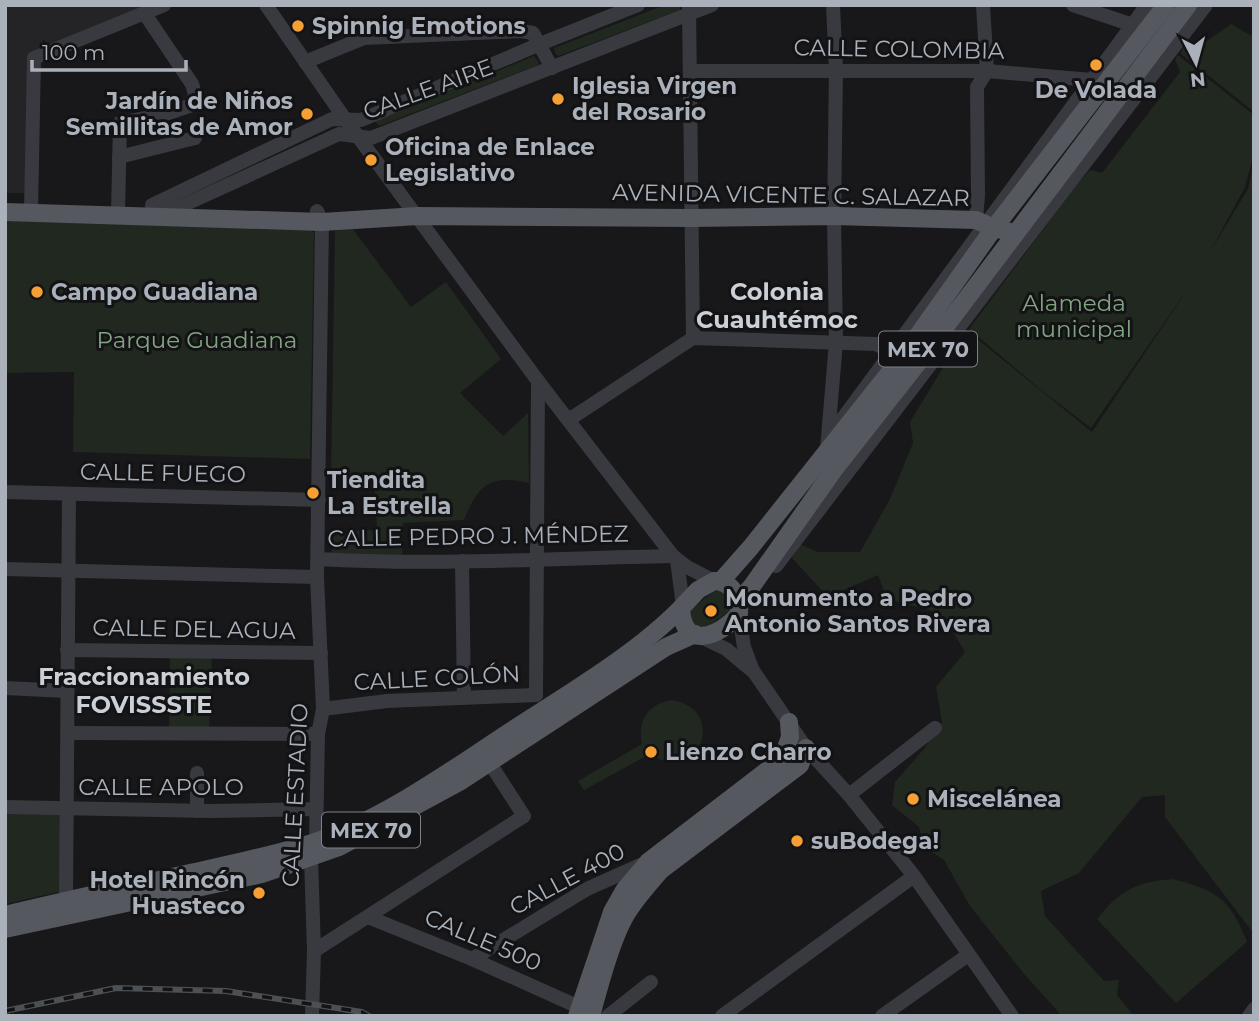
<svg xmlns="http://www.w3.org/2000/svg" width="1259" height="1021" font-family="Montserrat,sans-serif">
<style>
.built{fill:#242427}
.green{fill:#202820}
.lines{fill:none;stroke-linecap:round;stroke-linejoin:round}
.minor{stroke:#393a3f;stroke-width:14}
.major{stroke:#55585e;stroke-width:18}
.rail-casing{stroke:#4c4f54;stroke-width:6}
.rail{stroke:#131315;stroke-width:3.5;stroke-dasharray:10;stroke-linecap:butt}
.poi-dot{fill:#f59f34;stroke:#131315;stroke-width:2.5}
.labels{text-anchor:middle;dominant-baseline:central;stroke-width:6;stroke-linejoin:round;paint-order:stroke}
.shield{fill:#131315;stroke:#7d8288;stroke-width:2}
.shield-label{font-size:21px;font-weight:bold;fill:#aab1ba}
.poi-label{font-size:23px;font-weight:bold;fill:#aab1ba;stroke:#131315;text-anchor:start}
.street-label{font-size:23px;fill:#aab1ba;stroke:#131315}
.park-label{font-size:23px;fill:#82a581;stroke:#131315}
.neighbourhood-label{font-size:24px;font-weight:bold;fill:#cbcfd6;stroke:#131315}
</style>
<rect width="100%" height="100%" fill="#18181a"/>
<polygon class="built" points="5,5 152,5 28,57 27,193 5,193"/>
<g class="green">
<polygon points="665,5 680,5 680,10 558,56 555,53 554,48"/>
<polygon points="1231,24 1254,37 1254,112 1180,53 1188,42 1200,46"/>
<polygon points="1178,55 1254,115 1254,153 1245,187 1210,252 1248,189 1254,163 1254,934 1165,817 1165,795 1142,797 1079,873 1041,891 1045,916 1104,981 1119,980 1117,995 1134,1016 1062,1016 1025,975 970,906 944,860 924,847 919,827 892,805 895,782 924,749 942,722 936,687 965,652 946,620 929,610 887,599 878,575 828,597 792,558 799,544 818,552 860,552 890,499 913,443 910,422 966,330 1092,432 1191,284 1091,428 1041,390 969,329 1075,187 1090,170 1102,173 1180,72 1175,59"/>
<polygon points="534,56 538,61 538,65 379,126 375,121"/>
<polygon points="5,219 308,227 314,233 310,459 73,452 74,372 5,373"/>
<path d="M 352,228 L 411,307 L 446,282 L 501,359 L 460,393 L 503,436 L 528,413 L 529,483 C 490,474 478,485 464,520 L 403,523 L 402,557 L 332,554 L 332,532 L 377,530 L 374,479 L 331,475 L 335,231 Z"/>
<polygon points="723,589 733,608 706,628 691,625 689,611 714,591"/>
<polygon points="170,654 212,654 209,731 169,730"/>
<path d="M 670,700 C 729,707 700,788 650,754 L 584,790 L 578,781 L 642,744 C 637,721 648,705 670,700 Z"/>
<polygon points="5,811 63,814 63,891 5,904"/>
<path d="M 1172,879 C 1217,890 1230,899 1247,942 L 1176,1003 L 1097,919 C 1119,891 1136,882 1172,879 Z"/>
</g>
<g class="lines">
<g class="minor">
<polyline points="266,5 345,119 538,381 673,556 687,567 714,581"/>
<polyline points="1073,5 1133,25"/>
<polyline points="689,7 693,338"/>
<polyline points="305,62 364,38 521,31 533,33 552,68"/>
<polyline points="690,71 987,71 1092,80 1097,83"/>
<polyline points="119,157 195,138"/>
<polyline points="31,212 34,58 164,5"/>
<polyline points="118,214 120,123 162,115 192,105 195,94 192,84 145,14"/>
<polyline points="152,215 152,205 332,119 361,120 540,44 638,5"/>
<polyline points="162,215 339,134 371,138 712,5"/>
<polyline points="976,220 978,195 977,87 987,71 983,5"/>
<polyline points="570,419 693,338 876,344 891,352"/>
<polyline points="838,425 1147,5"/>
<polyline points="827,449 836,342 834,216 836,70 833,5"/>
<polyline points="5,492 319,500"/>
<path d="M 318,559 C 436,566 555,558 673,556"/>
<polyline points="677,560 683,606"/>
<polyline points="462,561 464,697"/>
<polyline points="776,566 1206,5"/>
<polyline points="5,569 317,577"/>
<polyline points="739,614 744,647 753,671"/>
<polyline points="701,637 726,649 754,672 806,748 849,795 914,876 1012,1016"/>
<polyline points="67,650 321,653"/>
<polyline points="5,688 67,691"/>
<polyline points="536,695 538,381"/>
<polyline points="323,709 387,701 536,695"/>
<polyline points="68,733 318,734"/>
<polyline points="197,773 197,811"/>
<polyline points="849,795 935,728"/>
<polyline points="5,807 210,811 316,809"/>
<polyline points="66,901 69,494"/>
<polyline points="368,917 472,959 579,1007"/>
<polyline points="314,951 524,816 489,762"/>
<polyline points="472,959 587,889 645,863"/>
<polyline points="312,1016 314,951 311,858 316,842 318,734 323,709 317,577 322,222 317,211"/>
<polyline points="608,1016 651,982"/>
<polyline points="722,1016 914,876"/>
<polyline points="882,1016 968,955"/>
<polyline points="1249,1016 1254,1009"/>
</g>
<g class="major">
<polyline points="5,212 322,222 418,216 691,218 834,216 976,220 994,228 1014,233"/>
<path d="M 714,581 C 732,581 741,598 739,614 C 720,636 683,652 681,608 L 698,590 Z"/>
<polyline points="721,581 751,547 909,348 994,228 1166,5"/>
<polyline points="739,600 752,586 833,471 924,355 1188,5"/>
<path d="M 5,915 C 64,901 123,888 181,875 C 226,865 272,856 315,842 C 383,820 454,768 514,729 C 568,694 636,654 681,608"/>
<polyline points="5,929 262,874 339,847 461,781 666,647 695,634"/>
<polyline points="577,1016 612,912 625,889 648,862 782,759 790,737 789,722"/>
<path d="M 591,1016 C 599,987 612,937 627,913 C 637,897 649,884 661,870 L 800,765 L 806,748"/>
</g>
<defs>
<polyline id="rail" points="5,1011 116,988 226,991 362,1012 369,1016"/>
</defs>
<use href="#rail" class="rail-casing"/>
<use href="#rail" class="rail"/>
</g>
<g class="poi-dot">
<circle cx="298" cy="26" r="7"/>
<circle cx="1096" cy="65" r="7"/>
<circle cx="558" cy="99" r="7"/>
<circle cx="307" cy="114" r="7"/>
<circle cx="371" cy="160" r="7"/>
<circle cx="37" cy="292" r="7"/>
<circle cx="313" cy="493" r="7"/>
<circle cx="711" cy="611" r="7"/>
<circle cx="651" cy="752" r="7"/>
<circle cx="913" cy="799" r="7"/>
<circle cx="797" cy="841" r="7"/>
<circle cx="259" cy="893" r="7"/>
</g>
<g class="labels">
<g class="shield">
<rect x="879" y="331.5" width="98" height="35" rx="5"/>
<rect x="322" y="812.5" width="98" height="35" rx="5"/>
</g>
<g class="shield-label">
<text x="928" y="349">MEX 70</text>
<text x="371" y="830">MEX 70</text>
</g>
<g class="poi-label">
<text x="312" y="26">Spinnig Emotions</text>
<text x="572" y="86">Iglesia Virgen<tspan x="572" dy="26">del Rosario</tspan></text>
<text x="1096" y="90" text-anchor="middle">De Volada</text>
<text x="293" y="101" text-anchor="end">Jardín de Niños<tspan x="293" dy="26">Semillitas de Amor</tspan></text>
<text x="385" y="147">Oficina de Enlace<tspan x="385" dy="26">Legislativo</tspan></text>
<text x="51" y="292">Campo Guadiana</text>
<text x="327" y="480">Tiendita<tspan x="327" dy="26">La Estrella</tspan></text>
<text x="725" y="598">Monumento a Pedro<tspan x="725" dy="26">Antonio Santos Rivera</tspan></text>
<text x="665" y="752">Lienzo Charro</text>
<text x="927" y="799">Miscelánea</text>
<text x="811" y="841">suBodega!</text>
<text x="245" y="880" text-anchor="end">Hotel Rincón<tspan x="245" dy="26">Huasteco</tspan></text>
</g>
<g class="street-label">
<text transform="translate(899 49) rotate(1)">CALLE COLOMBIA</text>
<text transform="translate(428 89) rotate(-20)">CALLE AIRE</text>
<text transform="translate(791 195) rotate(1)">AVENIDA VICENTE C. SALAZAR</text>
<text transform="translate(163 473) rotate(1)">CALLE FUEGO</text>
<text transform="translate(478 536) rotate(-1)">CALLE PEDRO J. MÉNDEZ</text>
<text transform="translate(194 629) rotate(1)">CALLE DEL AGUA</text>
<text transform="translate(437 678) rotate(-3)">CALLE COLÓN</text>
<text x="161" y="787">CALLE APOLO</text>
<text transform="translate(295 795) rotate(-87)">CALLE ESTADIO</text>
<text transform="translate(567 879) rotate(-28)">CALLE 400</text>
<text transform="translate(483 940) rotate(23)">CALLE 500</text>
</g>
<g class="park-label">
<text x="1074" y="303">Alameda<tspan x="1074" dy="26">municipal</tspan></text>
<text x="197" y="340">Parque Guadiana</text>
</g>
<g class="neighbourhood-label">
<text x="777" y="291">Colonia<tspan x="777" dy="28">Cuauhtémoc</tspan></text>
<text x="144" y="676">Fraccionamiento<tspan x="144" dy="28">FOVISSSTE</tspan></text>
</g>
</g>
<rect width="1259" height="1021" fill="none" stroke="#aab1ba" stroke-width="14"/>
<g transform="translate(1196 63) rotate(174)" stroke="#131315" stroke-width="5" paint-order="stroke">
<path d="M0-5L12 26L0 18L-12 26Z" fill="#aab1ba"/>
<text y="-10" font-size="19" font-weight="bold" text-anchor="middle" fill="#aab1ba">N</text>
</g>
<path d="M32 60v10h154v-10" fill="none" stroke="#aab1ba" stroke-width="3.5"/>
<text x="42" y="60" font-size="21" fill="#aab1ba" stroke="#131315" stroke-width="5" paint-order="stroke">100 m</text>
</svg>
